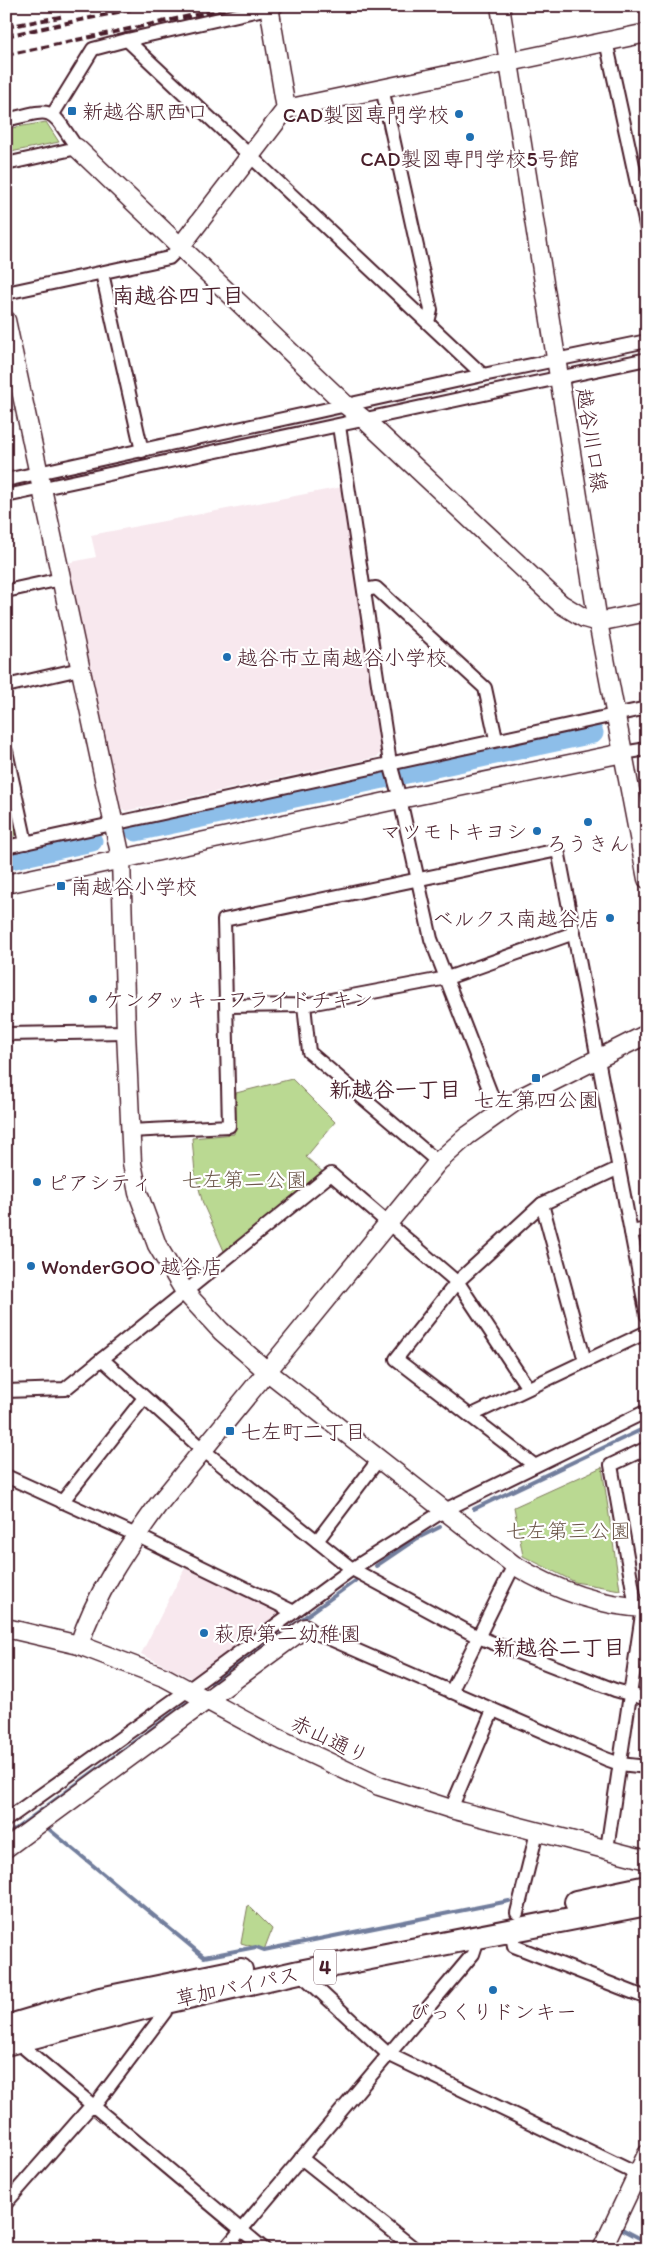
<svg xmlns="http://www.w3.org/2000/svg" width="653" height="2255" font-family="Itim,'Klee One',sans-serif">
<style>
.built{fill:#f8e8ee}
.green{fill:#bad992;stroke:#827c5e}
.lines{fill:none;stroke-linecap:round;stroke-linejoin:round}
.stream{stroke:#727e9d;stroke-width:4}
.river{stroke:#8dbee9;stroke-width:21}
.street-casing{stroke:#4a1f2b;stroke-width:16}
.secondary-casing{stroke:#4a1f2b;stroke-width:21}
.highway-casing{stroke:#4a1f2b;stroke-width:26}
.street{stroke:#fff;stroke-width:12}
.secondary{stroke:#fff;stroke-width:18}
.highway{stroke:#fff;stroke-width:22}
.rail{stroke:#4a1f2b;stroke-width:4;stroke-dasharray:8 4;stroke-linecap:butt}
.poi-dot{fill:#1f6fb2;stroke:#fff;stroke-width:2}
.labels{text-anchor:middle;dominant-baseline:central;stroke-width:4.5;stroke-linejoin:round;paint-order:stroke}
.shield{fill:#fff;stroke:#80626b;stroke-width:1}
.shield-label{font-size:20px;font-weight:bold;fill:#4a1f2b}
.poi-label{font-size:21px;fill:#4a1f2b;stroke:#fff;text-anchor:start}
.street-label{font-size:21px;fill:#4a1f2b;stroke:#fff}
.park-label{font-size:21px;fill:#6c574a;stroke:#fff}
.neighbourhood-label{font-size:22px;font-weight:bold;fill:#4a1f2b;stroke:#fff}
</style>
<rect width="100%" height="100%" fill="#fff"/>
<filter id="ink" filterUnits="userSpaceOnUse"><feTurbulence type="fractalNoise" baseFrequency=".02" numOctaves="2"/><feDisplacementMap in="SourceGraphic" scale="10" xChannelSelector="R" yChannelSelector="G"/><feConvolveMatrix kernelMatrix="1 2 1 2 8 2 1 2 1" color-interpolation-filters="sRGB"/></filter>
<g filter="url(#ink)">
<g class="built">
<polygon points="342,487 381,752 377,757 126,811 121,808 67,563 96,557 91,535"/>
<polygon points="187,1564 288,1612 191,1678 141,1654"/>
</g>
<g class="green">
<polygon points="46,122 59,142 6,153 6,129"/>
<polygon points="6,779 17,831 12,839 6,840"/>
<polygon points="292,1079 335,1122 306,1157 325,1174 225,1253 203,1204 195,1173 192,1138 234,1134 236,1093"/>
<polygon points="602,1467 620,1590 575,1582 523,1556 514,1507"/>
<polygon points="248,1905 272,1929 264,1950 241,1943"/>
</g>
<g class="lines">
<g class="stream">
<polyline points="474,1509 647,1427"/>
<polyline points="376,1566 416,1539 440,1527"/>
<polyline points="212,1684 355,1581"/>
<polyline points="50,1830 204,1957 256,1947 264,1950 509,1901"/>
<polyline points="6,1836 187,1703"/>
<polyline points="622,2229 647,2242"/>
</g>
<g class="river">
<polyline points="402,774 593,733"/>
<polyline points="136,831 388,777"/>
<polyline points="6,860 92,841"/>
</g>
<defs>
<g id="street">
<polyline points="127,40 277,6"/>
<polyline points="606,41 647,230"/>
<polyline points="382,88 431,310 428,322"/>
<polyline points="53,114 93,49 127,40 483,375"/>
<path d="M 6,120 C 56,108 48,106 77,148 L 6,164"/>
<polyline points="102,273 142,451"/>
<polyline points="6,293 169,258 180,247"/>
<polyline points="339,426 390,763 400,799 431,939 498,1112"/>
<polyline points="6,480 483,375 647,341"/>
<polyline points="6,496 647,359"/>
<polyline points="364,590 376,588 485,688 496,739"/>
<polyline points="6,591 61,579"/>
<polyline points="6,686 80,669"/>
<polyline points="6,751 26,843"/>
<polyline points="623,753 647,749"/>
<polyline points="6,847 647,708"/>
<polyline points="304,1005 309,1052 438,1162"/>
<polyline points="227,1006 304,1005 447,978 574,933"/>
<polyline points="6,1034 126,1032"/>
<polyline points="130,1131 229,1126 224,920 558,850 647,1316"/>
<polyline points="542,1204 585,1361"/>
<polyline points="631,1232 647,1229"/>
<polyline points="102,1359 203,1450 352,1569 478,1637 615,1690 647,1699"/>
<polyline points="6,1391 65,1389 331,1174 459,1284 528,1388"/>
<polyline points="470,1416 647,1332"/>
<polyline points="534,1465 396,1359 457,1282 542,1204 619,1168"/>
<polyline points="6,1476 136,1535 294,1612"/>
<polyline points="62,1502 144,1398"/>
<polyline points="317,1541 379,1459"/>
<polyline points="636,1607 611,1465 647,1448"/>
<polyline points="305,1628 606,1759 620,1764 647,1767"/>
<polyline points="451,1692 514,1565"/>
<polyline points="451,1809 493,1710"/>
<polyline points="6,1820 188,1690 352,1569 445,1510 647,1411"/>
<polyline points="607,1849 643,1608"/>
<polyline points="517,1913 537,1832"/>
<polyline points="511,1930 514,1946 647,1998"/>
<polyline points="299,1972 388,2054 637,2174"/>
<polyline points="16,2041 264,2249"/>
<polyline points="93,2108 165,2012 166,2002"/>
<polyline points="301,2158 415,2249"/>
<polyline points="6,2203 91,2106"/>
<polyline points="225,2249 473,1954 479,1936"/>
</g>
<g id="secondary">
<polyline points="269,6 286,109"/>
<polyline points="500,6 598,622 647,879"/>
<polyline points="77,148 347,406 366,421 561,604 584,618 598,622 647,612"/>
<polyline points="180,247 286,109 647,33"/>
<path d="M 6,320 L 121,858 L 126,1032 L 132,1163 L 138,1193 L 157,1245 L 185,1292 L 221,1331 L 268,1372 L 514,1565 C 555,1590 599,1606 647,1608"/>
<polyline points="6,884 400,799 623,753"/>
<polyline points="6,1628 79,1645 166,1678 271,1735 379,1786 451,1809 647,1860"/>
<path d="M 79,1645 C 95,1594 127,1548 158,1505 L 438,1162 L 467,1136 L 522,1097 L 647,1034"/>
<polyline points="6,1848 305,1628"/>
<polyline points="602,2249 647,2154"/>
</g>
<g id="highway">
<polyline points="576,1902 647,1887"/>
<polyline points="6,2027 100,1999 241,1970"/>
<polyline points="6,2044 166,2002 299,1972 647,1904"/>
</g>
</defs>
<use href="#street" class="street-casing"/>
<use href="#secondary" class="secondary-casing"/>
<use href="#highway" class="highway-casing"/>
<use href="#street" class="street"/>
<use href="#secondary" class="secondary"/>
<use href="#highway" class="highway"/>
<g class="rail">
<polyline points="6,27 65,16"/>
<polyline points="6,36 146,6"/>
<polyline points="6,55 237,6"/>
</g>
</g>
</g>
<g class="poi-dot">
<rect x="67" y="106" width="10" height="10" rx="2.5"/>
<circle cx="459" cy="114" r="5"/>
<circle cx="470" cy="137" r="5"/>
<circle cx="227" cy="657" r="5"/>
<circle cx="588" cy="822" r="5"/>
<circle cx="537" cy="831" r="5"/>
<rect x="56" y="881" width="10" height="10" rx="2.5"/>
<circle cx="610" cy="918" r="5"/>
<circle cx="93" cy="999" r="5"/>
<rect x="531" y="1073" width="10" height="10" rx="2.5"/>
<circle cx="37" cy="1182" r="5"/>
<circle cx="31" cy="1266" r="5"/>
<rect x="225" y="1426" width="10" height="10" rx="2.5"/>
<circle cx="204" cy="1633" r="5"/>
<circle cx="493" cy="1990" r="5"/>
</g>
<g class="labels">
<rect class="shield" x="314" y="1949.5" width="22" height="35" rx="4"/>
<g class="shield-label">
<text x="325" y="1967">4</text>
</g>
<g class="poi-label">
<text x="82" y="111">新越谷駅西口</text>
<text x="449" y="114" text-anchor="end">CAD製図専門学校</text>
<text x="470" y="158" text-anchor="middle">CAD製図専門学校5号館</text>
<text x="237" y="657">越谷市立南越谷小学校</text>
<text x="527" y="831" text-anchor="end">マツモトキヨシ</text>
<text x="588" y="843" text-anchor="middle">ろうきん</text>
<text x="71" y="886">南越谷小学校</text>
<text x="600" y="918" text-anchor="end">ベルクス南越谷店</text>
<text x="103" y="999">ケンタッキーフライドチキン</text>
<text x="536" y="1099" text-anchor="middle">七左第四公園</text>
<text x="47" y="1182">ピアシティ</text>
<text x="41" y="1266">WonderGOO 越谷店</text>
<text x="240" y="1431">七左町二丁目</text>
<text x="214" y="1633">萩原第二幼稚園</text>
<text x="493" y="2011" text-anchor="middle">びっくりドンキー</text>
</g>
<g class="street-label">
<text transform="translate(592 440) rotate(81)">越谷川口線</text>
<text transform="translate(330 1739) rotate(26)">赤山通り</text>
<text transform="translate(237 1986) rotate(-12)">草加バイパス</text>
</g>
<g class="park-label">
<text x="244" y="1179">七左第二公園</text>
<text x="568" y="1530">七左第三公園</text>
</g>
<g class="neighbourhood-label">
<text x="178" y="295">南越谷四丁目</text>
<text x="395" y="1089">新越谷一丁目</text>
<text x="559" y="1647">新越谷二丁目</text>
</g>
</g>
<rect width="653" height="2255" fill="none" stroke="#fff" stroke-width="25"/>
<rect x="12" y="12" width="628" height="2230" fill="none" stroke="#4a1f2b" stroke-width="2" filter="url(#ink)"/>
</svg>
